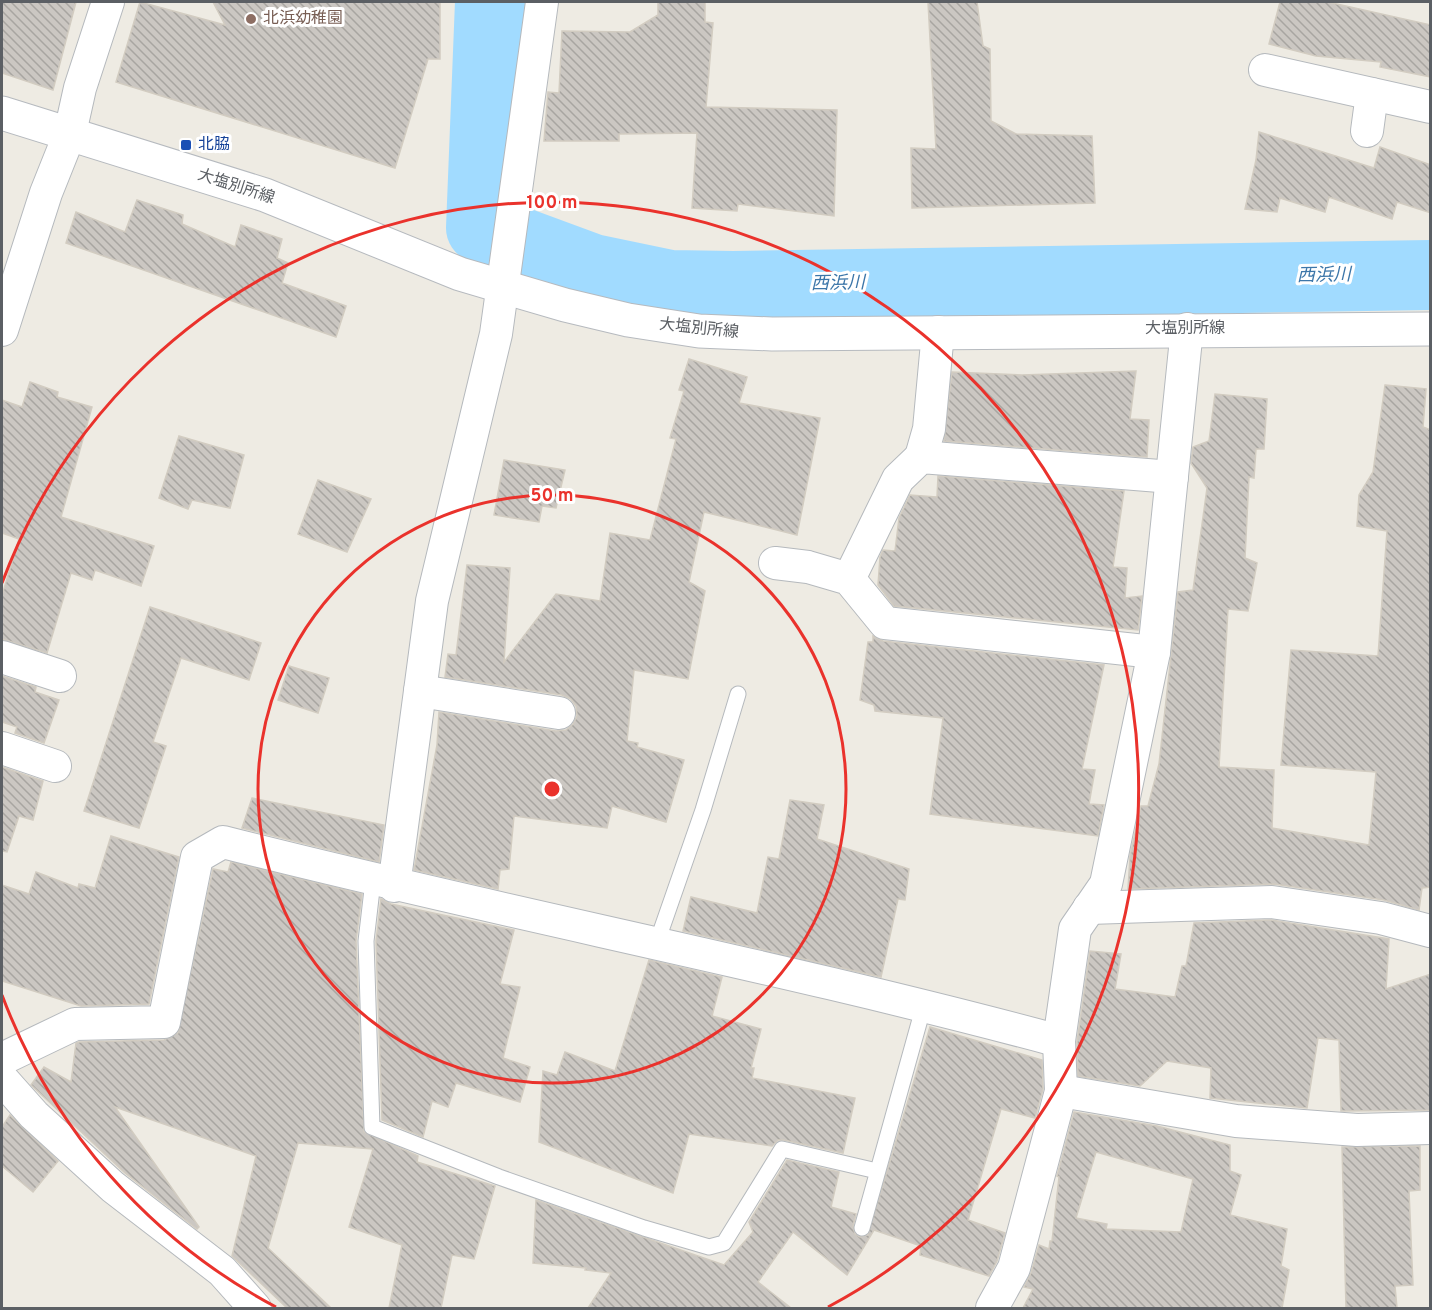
<svg xmlns="http://www.w3.org/2000/svg" width="1432" height="1310" font-family="Overpass,'Noto Sans JP',sans-serif">
<style>
.lines{fill:none;stroke-linecap:round;stroke-linejoin:round}
.river{stroke:#a1dbff;stroke-width:70}
.building{fill:url(#building-back-hatch);stroke:#d2ccc1;stroke-width:1.5;fill-rule:evenodd}
.lane-casing{stroke:#b5b9bd;stroke-width:17}
.street-casing{stroke:#b5b9bd;stroke-width:34}
.secondary-casing{stroke:#b6babf;stroke-width:35}
.lane{stroke:#fff;stroke-width:15}
.street{stroke:#fff;stroke-width:32}
.secondary{stroke:#fff;stroke-width:33}
.ring{fill:none;stroke:#ea322c;stroke-width:3}
.education-dot{fill:#8d6e63;stroke:#fff;stroke-width:2}
.transit-dot{fill:#1a4fb4;stroke:#fff;stroke-width:2}
.labels{text-anchor:middle;dominant-baseline:central;stroke-width:6;stroke-linejoin:round;paint-order:stroke}
.education-label{font-size:16px;fill:#785e54;stroke:#fff;text-anchor:start}
.transit-label{font-size:16px;fill:#164399;stroke:#fff;text-anchor:start}
.street-label{font-size:16px;fill:#5b5f64;stroke:#fff}
.water-label{font-size:18px;font-style:italic;fill:#3c76a9;stroke:#fff}
.centre{fill:#ea322c;stroke:#fff;stroke-width:3}
.ring-label{font-size:18px;text-anchor:middle;font-weight:bold;fill:#ea322c;stroke:#fff;stroke-width:6;stroke-linejoin:round;paint-order:stroke}
</style>
<defs>
<pattern id="building-back-hatch" width="6" height="6" patternUnits="userSpaceOnUse" patternTransform="scale(1.5)"><rect width="6" height="6" fill="#cbc7c2"/><path d="M-1 5l2 2M0 0l6 6M5-1l2 2" fill="none" stroke="#a8a5a1"/></pattern>
</defs>
<rect width="100%" height="100%" fill="#eeebe3"/>
<g class="lines">
<polyline class="river" points="490,2 481,228 593,269 670,285 733,286 1430,275"/>
</g>
<g class="building">
<polygon points="2,2 76,2 53,90 2,73"/>
<polygon points="140,2 225,25 213,2 440,2 440,59 428,59 395,168 116,82"/>
<polygon points="658,2 705,2 705,22 713,23 706,107 837,110 834,216 738,204 737,211 692,208 697,133 619,134 619,141 544,141 548,92 559,93 562,31 630,32 658,15"/>
<polygon points="928,2 977,2 983,46 990,49 991,121 1016,134 1092,136 1095,203 912,208 911,148 936,149"/>
<polygon points="1280,2 1328,2 1431,25 1431,77 1380,67 1381,62 1316,56 1269,44"/>
<polygon points="1259,132 1374,168 1380,147 1431,165 1431,213 1397,202 1392,219 1329,197 1325,212 1280,198 1277,212 1245,209 1256,160"/>
<polygon points="137,200 183,215 182,224 235,247 241,225 282,239 277,258 288,263 282,283 346,306 336,337 66,243 76,212 125,232"/>
<polygon points="689,359 747,377 739,403 820,418 797,535 704,512 689,582 705,591 688,679 634,670 627,741 638,743 637,747 684,760 666,822 612,806 607,828 514,816 509,869 500,870 498,889 414,870 437,745 439,712 556,731 566,730 573,724 577,716 576,706 571,699 562,695 445,677 448,654 456,655 467,565 510,568 504,662 556,594 600,601 610,533 650,540 676,439 670,438 684,391 679,390"/>
<polygon points="1136,371 1130,419 1149,420 1147,457 944,441 952,372 1022,375"/>
<polygon points="30,382 58,392 57,397 92,407 61,517 154,546 141,586 95,570 92,580 71,573 47,653 2,639 2,595 19,539 2,533 2,400 22,407"/>
<polygon points="1385,385 1426,389 1423,427 1431,430 1431,887 1422,888 1419,910 1384,900 1274,884 1128,889 1130,856 1141,806 1148,806 1159,764 1178,592 1193,590 1207,488 1191,463 1193,447 1209,441 1215,394 1267,399 1264,449 1256,449 1254,478 1249,477 1245,558 1257,563 1248,611 1228,609 1219,767 1274,770 1272,828 1369,845 1376,772 1281,765 1291,650 1378,656 1387,531 1357,526 1359,495 1373,472"/>
<polygon points="179,436 244,455 230,508 192,500 188,509 159,498"/>
<polygon points="504,460 565,470 556,508 542,506 539,522 494,515"/>
<polygon points="938,476 1124,491 1113,567 1127,568 1125,598 1142,596 1138,630 894,606 878,585 880,557 883,550 895,551 899,518 910,495 937,497"/>
<polygon points="318,480 371,499 347,552 298,534"/>
<polygon points="150,607 261,643 249,680 181,658 153,742 166,746 139,828 84,811"/>
<polygon points="873,636 883,641 1104,665 1082,769 1095,770 1089,804 1104,805 1098,836 930,814 943,718 875,711 874,705 860,700 868,642 873,642"/>
<polygon points="289,666 329,678 318,713 278,700"/>
<polygon points="2,676 36,687 35,692 59,700 44,743 15,733 17,727 2,722"/>
<polygon points="2,767 43,781 33,820 19,816 7,852 2,851"/>
<polygon points="252,798 384,825 379,862 242,828"/>
<polygon points="790,800 824,805 817,839 909,869 905,900 898,899 881,977 683,931 691,897 757,913 768,857 779,859"/>
<polygon points="111,836 179,857 149,1004 81,1006 2,981 2,885 29,894 36,872 78,888 79,884 95,888"/>
<polygon points="231,862 362,894 356,941 364,1132 418,1156 417,1162 495,1186 474,1259 452,1255 441,1308 389,1308 402,1245 349,1227 373,1149 298,1143 268,1248 331,1308 287,1308 232,1256 256,1156 115,1107 199,1227 197,1229 125,1173 31,1085 44,1067 71,1082 76,1043 79,1042 164,1040 178,1033 213,869 228,872"/>
<polygon points="381,899 391,904 514,930 500,984 520,987 503,1058 530,1067 520,1102 456,1083 448,1107 432,1101 423,1137 382,1120 376,941"/>
<polygon points="1271,920 1389,939 1386,989 1431,974 1431,1110 1341,1111 1339,1040 1318,1038 1307,1108 1210,1098 1211,1068 1167,1061 1140,1086 1078,1076 1077,1042 1090,951 1121,954 1115,989 1175,997 1182,966 1186,966 1194,923"/>
<polygon points="649,960 722,977 712,1016 761,1029 751,1068 754,1068 752,1078 855,1098 843,1153 784,1140 778,1140 772,1146 689,1134 673,1193 539,1142 543,1071 557,1075 565,1052 615,1071"/>
<polygon points="930,1027 1042,1060 1043,1089 1035,1118 1001,1109 968,1220 1005,1233 997,1261 989,1276 920,1255 921,1246 874,1230 847,1275 793,1232 758,1282 791,1308 588,1308 611,1273 585,1270 586,1268 533,1263 536,1200 724,1265 753,1232 749,1222 787,1160 839,1172 831,1207 856,1214 853,1226 855,1234 860,1237 868,1235"/>
<path d="M 1074,1112 L 1157,1126 L 1230,1145 L 1230,1171 L 1241,1175 L 1230,1215 L 1287,1229 L 1281,1266 L 1289,1270 L 1282,1308 L 1023,1308 L 1033,1289 L 1024,1287 L 1031,1273 L 1039,1245 L 1049,1249 L 1050,1241 L 1052,1241 L 1059,1177 L 1057,1176 ZM 1096,1152 L 1193,1179 L 1181,1232 L 1106,1229 L 1107,1224 L 1076,1218 Z"/>
<polygon points="10,1115 58,1161 33,1192 2,1166 2,1127"/>
<polygon points="1420,1146 1420,1190 1409,1191 1413,1285 1395,1286 1397,1308 1346,1308 1342,1147"/>
</g>
<g class="lines">
<defs>
<g id="lane">
<polyline points="373,881 366,941 372,1127 499,1177 644,1228 709,1247 724,1243 782,1149 877,1171"/>
<polyline points="656,945 703,810 738,694"/>
<polyline points="862,1228 924,1005"/>
</g>
<g id="street">
<polyline points="1265,70 1430,107"/>
<polyline points="1367,131 1372,94"/>
<polyline points="2,330 46,193 70,133 80,88 108,2"/>
<polyline points="921,457 929,429 938,332"/>
<polyline points="775,563 808,567 849,579 885,623 1154,652"/>
<polyline points="849,579 898,479 921,457 1172,477"/>
<polyline points="2,657 60,676"/>
<polyline points="420,691 559,713"/>
<polyline points="2,748 55,766"/>
<polyline points="394,886 432,601 496,334 542,2"/>
<polyline points="1089,908 1272,902 1381,918 1430,931"/>
<path d="M 2,1059 L 75,1024 L 164,1022 L 197,857 L 223,842 C 500,913 782,966 1059,1041"/>
<polyline points="2,1079 34,1115 113,1187 222,1271 255,1308"/>
<polyline points="1061,1091 1236,1121 1357,1130 1430,1128"/>
<polyline points="992,1308 1014,1268 1061,1091 1059,1041 1075,929 1106,884 1154,652 1187,329"/>
</g>
<polyline id="secondary" points="2,113 265,195 460,274 565,305 628,320 699,331 772,334 1430,329"/>
</defs>
<use href="#lane" class="lane-casing"/>
<use href="#street" class="street-casing"/>
<use href="#secondary" class="secondary-casing"/>
<use href="#lane" class="lane"/>
<use href="#street" class="street"/>
<use href="#secondary" class="secondary"/>
</g>
<g class="ring">
<circle cx="552" cy="789" r="294"/>
<path d="M276 1307A587 587 0 0 1 2 995M2 583A587 587 0 1 1 828 1307"/>
</g>
<circle class="education-dot" cx="251" cy="19" r="6"/>
<rect class="transit-dot" x="180" y="139" width="12" height="12" rx="3"/>
<g class="labels">
<g class="education-label">
<text x="263" y="19">北浜幼稚園</text>
</g>
<g class="transit-label">
<text x="198" y="145">北脇</text>
</g>
<g class="street-label">
<text transform="translate(236 187) rotate(18)">大塩別所線</text>
<text transform="translate(699 329) rotate(6)">大塩別所線</text>
<text x="1185" y="329">大塩別所線</text>
</g>
<g class="water-label">
<text transform="translate(1324 276) rotate(-1)">西浜川</text>
<text transform="translate(838 284) rotate(-1)">西浜川</text>
</g>
</g>
<circle cx="552" cy="789" r="9" class="centre"/>
<g class="ring-label">
<text x="552" y="208">100 m</text>
<text x="552" y="501">50 m</text>
</g>
<rect width="1432" height="1310" fill="none" stroke="#5b5f64" stroke-width="6"/>
</svg>
